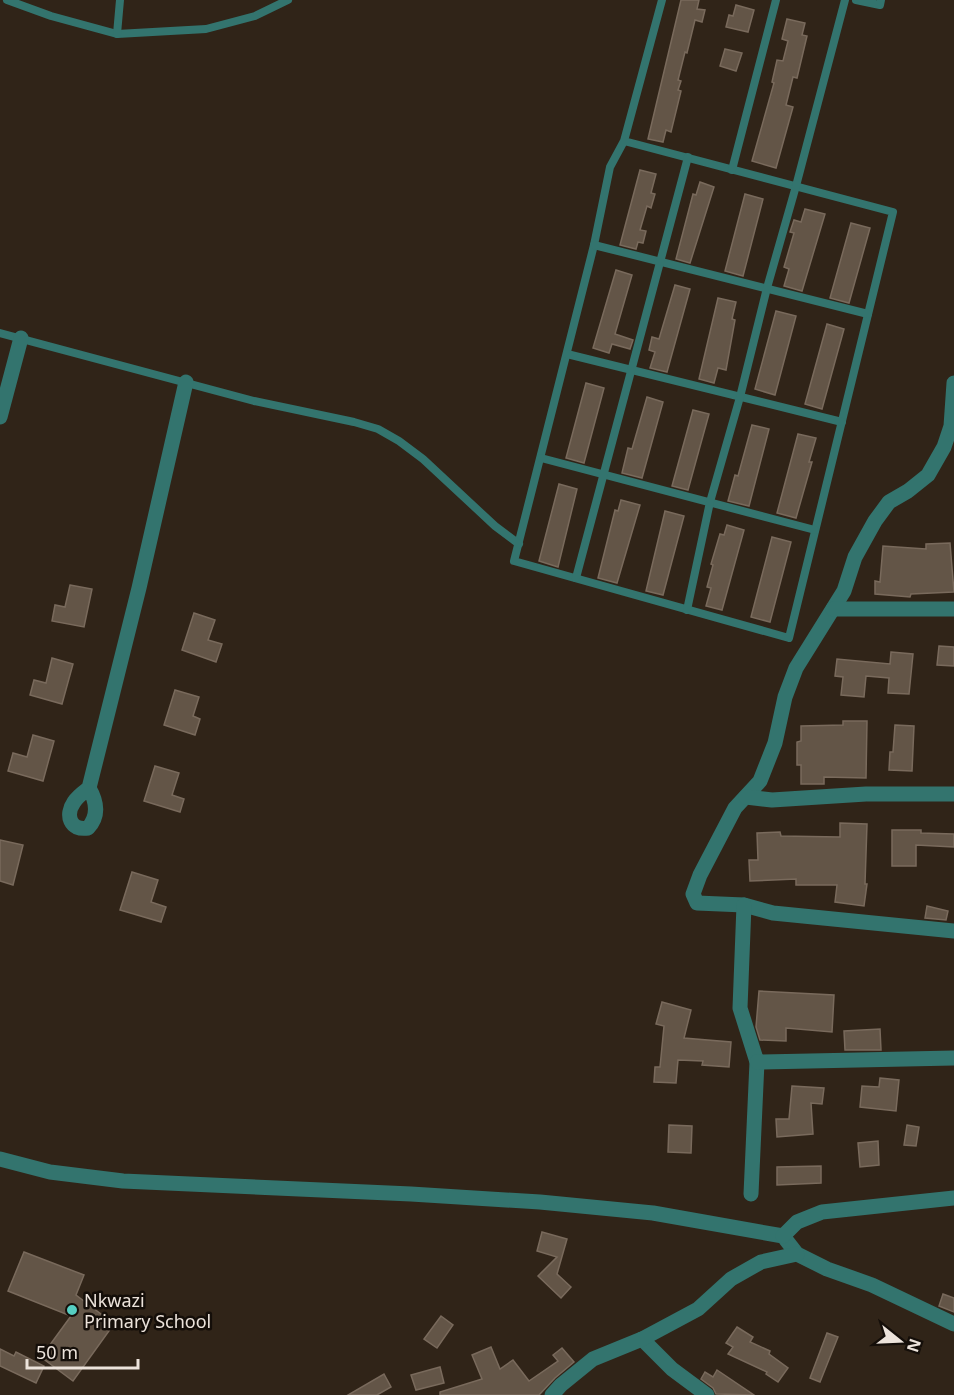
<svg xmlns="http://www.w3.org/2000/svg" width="954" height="1395" font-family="'Noto Sans',sans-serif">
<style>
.building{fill:#635547;stroke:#796a5c;stroke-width:1.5}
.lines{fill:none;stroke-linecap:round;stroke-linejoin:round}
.lane{stroke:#33746e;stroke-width:8}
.street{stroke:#33746e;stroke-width:15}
.poi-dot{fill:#56cec2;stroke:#140e09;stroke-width:2}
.labels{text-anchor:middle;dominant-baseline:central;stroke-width:5;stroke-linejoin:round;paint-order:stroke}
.poi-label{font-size:18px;fill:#ece3db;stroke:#140e09;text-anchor:start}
</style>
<rect width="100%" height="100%" fill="#302418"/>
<g class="building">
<polygon points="681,0 699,0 697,9 705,10 702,22 695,20 687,53 685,52 678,80 681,81 678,90 681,91 671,132 666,130 663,142 648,139"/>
<polygon points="736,5 754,10 748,32 726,27 729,15 733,16"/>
<polygon points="787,19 805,23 802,35 807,36 797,78 793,77 786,105 793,107 776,168 752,161 774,83 772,82 777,60 783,61 788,41 782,39"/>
<polygon points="725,49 742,53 736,71 720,66"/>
<polygon points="640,170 656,174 651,193 655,194 651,208 647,206 640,230 646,231 643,243 638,242 636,249 620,245"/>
<polygon points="700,182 714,187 690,263 676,259 693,194 696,195"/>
<polygon points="745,194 763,199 743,276 725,271"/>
<polygon points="805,209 825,214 802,291 784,286 789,269 784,267 794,233 790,232 794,220 801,222"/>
<polygon points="851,223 870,228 849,303 830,298"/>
<polygon points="616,270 632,275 615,334 633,340 630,349 612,344 609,353 593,348"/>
<polygon points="675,285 690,289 667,372 650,368 655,352 649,350 652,337 659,339"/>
<polygon points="718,298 736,302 732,319 735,320 726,370 718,368 714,383 699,379"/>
<polygon points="776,311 796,316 775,395 755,389"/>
<polygon points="827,324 844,329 822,409 805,404"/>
<polygon points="586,383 604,388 584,463 566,458"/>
<polygon points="647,397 663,402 642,478 622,473 628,448 632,449"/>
<polygon points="693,410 709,414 688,490 672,486"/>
<polygon points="752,425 769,429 749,506 728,501 735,475 738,476"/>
<polygon points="798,434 816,438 809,462 812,462 796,518 777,513"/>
<polygon points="559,484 577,489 558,567 539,561"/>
<polygon points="621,500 640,505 617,583 598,578 615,510 618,511"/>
<polygon points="665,511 684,516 663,595 646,591"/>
<polygon points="727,525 744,530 722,610 706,606 711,588 707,587 713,565 711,564 720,534 724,535"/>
<polygon points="772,537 791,542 770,622 751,617"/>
<polygon points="950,543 954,592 911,594 910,597 875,594 875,581 880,582 883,546 926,549 926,544"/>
<polygon points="70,585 92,589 84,627 52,621 55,605 65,607"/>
<polygon points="194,613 215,620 208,640 222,644 216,662 182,650"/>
<polygon points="939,646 954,647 954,666 937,665"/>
<polygon points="891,652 913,654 909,694 888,693 889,678 866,676 864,697 841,695 843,677 835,676 837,659 890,664"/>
<polygon points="52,658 73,664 62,704 30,695 34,680 46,683"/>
<polygon points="175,690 199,697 193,716 200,719 195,735 164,725"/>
<polygon points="843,721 867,721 866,778 824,777 824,784 801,784 801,765 797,765 797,742 801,741 801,726 843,725"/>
<polygon points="895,725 914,726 912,771 889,770 890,752 893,752"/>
<polygon points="33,735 54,741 43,781 8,771 13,753 27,757"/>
<polygon points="155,766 179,773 172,795 184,799 180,812 144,801"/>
<polygon points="840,823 867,824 865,884 867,884 864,906 835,902 837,885 796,885 796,879 750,881 749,860 758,860 757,833 780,832 781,836 840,837"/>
<polygon points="892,830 921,830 921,833 954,834 954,847 916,845 916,866 892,866"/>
<polygon points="0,840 23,845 13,885 0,881"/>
<polygon points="132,872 158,880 151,902 166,907 161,922 120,910"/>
<polygon points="927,906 948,911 946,920 925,918"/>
<polygon points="759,991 834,995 832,1032 786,1028 786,1041 760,1040 756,1027"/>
<polygon points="662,1002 691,1010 684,1038 731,1042 729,1067 702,1065 703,1061 678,1060 676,1083 654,1082 655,1067 660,1067 664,1026 656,1024"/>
<polygon points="880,1029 881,1050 845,1050 844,1031"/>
<polygon points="880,1078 899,1080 896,1111 860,1107 862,1086 879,1087"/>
<polygon points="792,1086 824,1088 822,1104 811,1103 813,1134 777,1137 776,1119 789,1119"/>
<polygon points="669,1125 692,1126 691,1153 668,1152"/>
<polygon points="907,1125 919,1127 916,1146 904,1145"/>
<polygon points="878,1141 879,1165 860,1167 858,1143"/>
<polygon points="821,1166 821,1183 777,1185 777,1167"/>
<polygon points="542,1232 567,1239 557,1274 571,1287 561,1298 538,1276 557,1257 537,1251"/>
<polygon points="24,1252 84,1275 76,1295 114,1324 73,1381 41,1357 71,1316 8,1291"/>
<polygon points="943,1294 954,1298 954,1312 939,1306"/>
<polygon points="441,1316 453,1325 437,1348 424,1339"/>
<polygon points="737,1327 753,1337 750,1342 770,1351 769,1354 788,1368 778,1382 766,1374 767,1372 728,1354 733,1347 726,1343"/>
<polygon points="827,1333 838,1337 820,1382 810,1378"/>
<polygon points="491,1347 500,1369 513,1360 529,1381 558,1361 553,1355 562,1348 574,1362 555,1378 539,1395 440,1395 440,1392 482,1379 472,1355"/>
<polygon points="0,1349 14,1356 16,1352 44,1366 36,1383 0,1366"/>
<polygon points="440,1367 444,1383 416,1390 411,1375"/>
<polygon points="717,1370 754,1395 716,1394 713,1388 701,1379 705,1372 713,1377"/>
<polygon points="384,1374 391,1387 377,1395 348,1395"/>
</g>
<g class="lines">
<g class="lane">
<polyline points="7,0 51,16 117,34 206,29 255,16 288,0"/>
<polyline points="856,0 880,5 881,0"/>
<polyline points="117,34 120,0"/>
<polyline points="624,141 893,212 789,638 514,561 594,245 610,167 624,141 662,0"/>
<polyline points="732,170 776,0"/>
<polyline points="594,245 868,314"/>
<polyline points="0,333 254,401 354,422 378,429 399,441 423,459 495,526 519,544"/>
<polyline points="567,354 842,422"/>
<polyline points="541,458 815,530"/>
<polyline points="576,578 688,157"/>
<polyline points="687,610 710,502 740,397 767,288 796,186 845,0"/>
</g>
<g class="street">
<polyline points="954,383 951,426 944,447 928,475 908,491 889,502 875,521 855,557 844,591 796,668 785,697 775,743 760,781 735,808 700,875 693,894 697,903 744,905 773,913 954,931"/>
<polyline points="0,417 21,338"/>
<polyline points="833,609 954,609"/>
<path d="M 89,788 C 97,802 99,816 88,828 C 70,831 65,815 74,802 C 78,796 84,792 89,788 L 139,588 L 186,382"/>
<polyline points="746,797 772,800 866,794 954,794"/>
<polyline points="744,905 740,1008 757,1062 751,1194"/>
<polyline points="757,1062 954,1058"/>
<polyline points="0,1159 50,1172 123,1181 411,1194 540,1202 653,1213 783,1236 797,1254 827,1269 872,1285 954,1324"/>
<polyline points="783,1236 797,1222 822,1212 954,1198"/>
<polyline points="642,1339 672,1369 707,1395"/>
<polyline points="552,1395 561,1385 593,1359 642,1339 698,1309 731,1279 761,1262 797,1254"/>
</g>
</g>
<circle class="poi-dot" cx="72" cy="1310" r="6"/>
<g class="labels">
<g class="poi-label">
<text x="84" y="1300">Nkwazi<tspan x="84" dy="21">Primary School</tspan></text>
</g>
</g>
<g transform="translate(900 1341) rotate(108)" stroke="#140e09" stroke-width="4.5" paint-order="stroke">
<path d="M0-4.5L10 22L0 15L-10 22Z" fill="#ece3db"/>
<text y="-9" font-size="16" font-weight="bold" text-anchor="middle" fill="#ece3db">N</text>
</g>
<path d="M27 1359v9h111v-9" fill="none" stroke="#ece3db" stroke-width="3"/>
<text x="36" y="1359" font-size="18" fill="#ece3db" stroke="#140e09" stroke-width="4.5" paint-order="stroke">50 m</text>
</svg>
